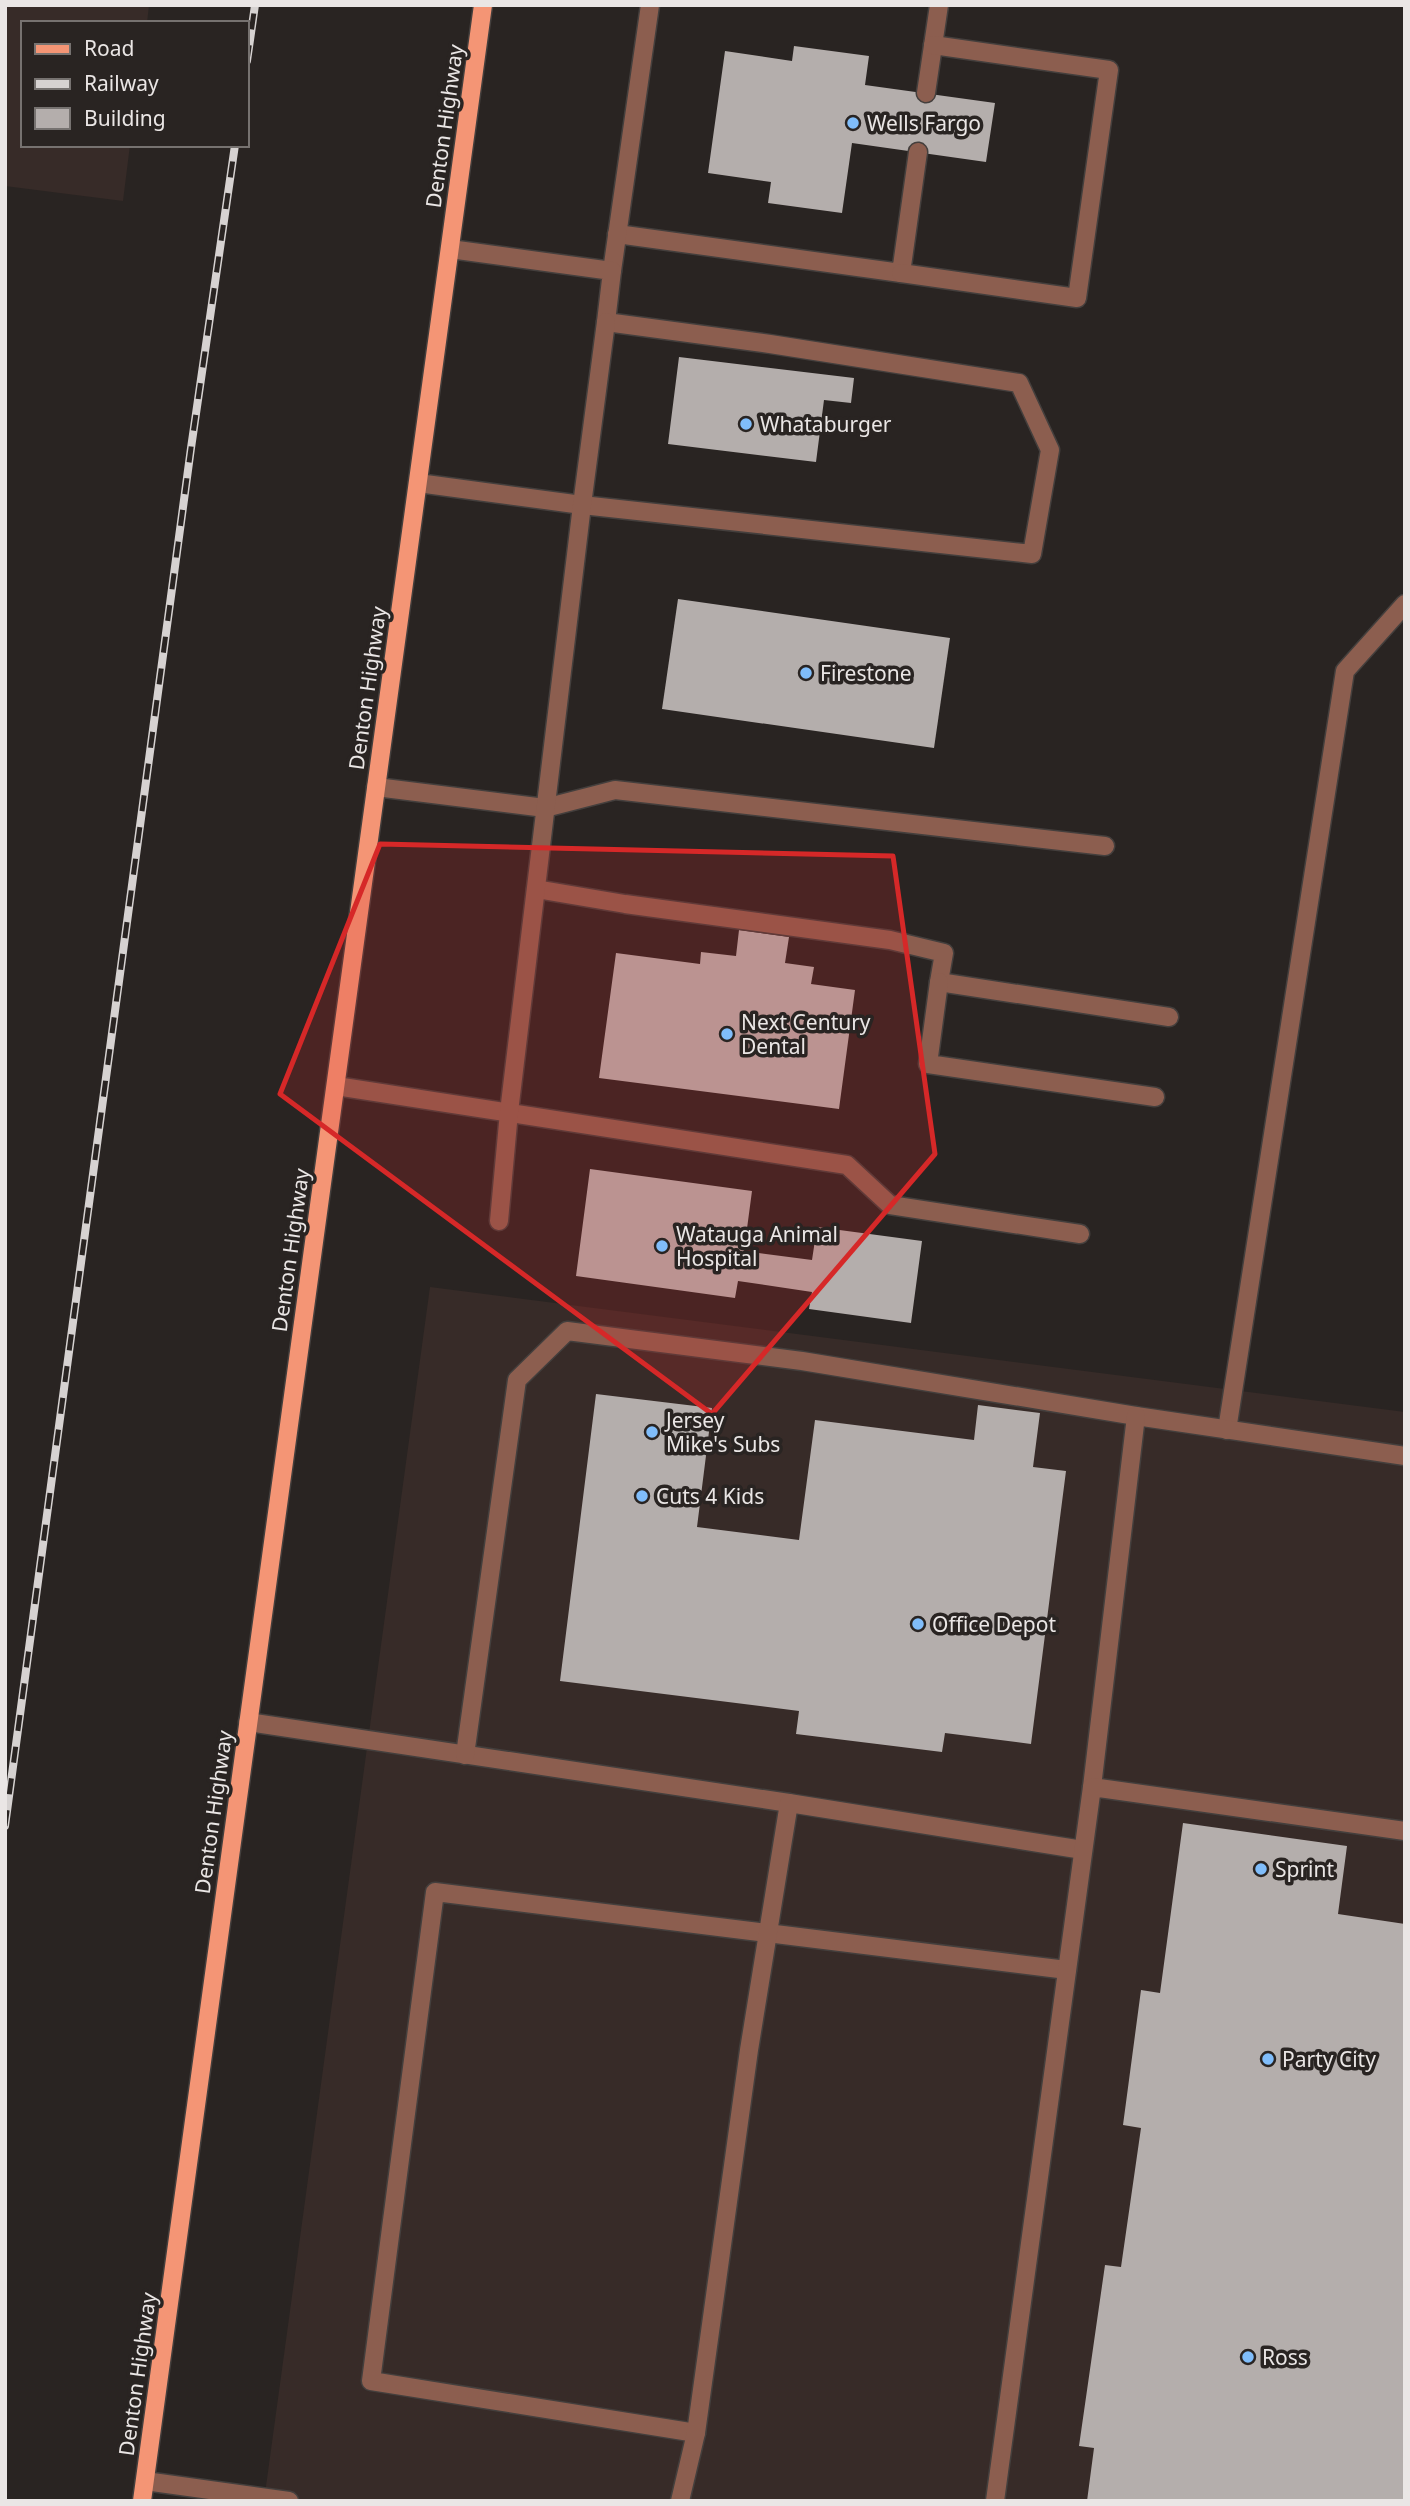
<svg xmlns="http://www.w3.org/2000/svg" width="1410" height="2506" font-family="'Noto Sans',sans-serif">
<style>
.built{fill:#372b28}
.building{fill:#b4aeac}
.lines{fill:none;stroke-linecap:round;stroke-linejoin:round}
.lane-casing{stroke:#443f3d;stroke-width:21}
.primary-casing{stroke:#443f3d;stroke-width:21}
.lane{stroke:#8c5e4f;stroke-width:18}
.primary{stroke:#f49575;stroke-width:18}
.rail-casing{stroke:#d6d2d1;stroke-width:8}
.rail{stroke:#292422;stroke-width:5;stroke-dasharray:16;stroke-linecap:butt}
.marked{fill:#d62828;fill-opacity:0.2;stroke:#d62828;stroke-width:5;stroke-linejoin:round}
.poi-dot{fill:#80bdfa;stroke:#292422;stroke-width:2.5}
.labels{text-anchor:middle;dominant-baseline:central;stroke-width:7;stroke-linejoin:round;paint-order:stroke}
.poi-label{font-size:21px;fill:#eae6e5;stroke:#292422;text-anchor:start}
.street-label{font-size:21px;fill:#eae6e5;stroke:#292422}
</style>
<rect width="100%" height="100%" fill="#292422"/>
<g class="built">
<polygon points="5,5 149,5 147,23 23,23 23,145 130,145 123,201 5,186"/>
<polygon points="430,1287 1405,1412 1405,2501 264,2501"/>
</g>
<g class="building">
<polygon points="794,46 869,56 865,85 995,103 986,162 852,143 842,213 768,203 771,182 708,173 725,51 792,61"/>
<polygon points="679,357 854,378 851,403 824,400 816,462 668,444"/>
<polygon points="678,599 950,638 934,748 662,709"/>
<polygon points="739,930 789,937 785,963 814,967 811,984 855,990 839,1109 599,1078 616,953 700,964 701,952 736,956"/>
<polygon points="590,1169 752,1191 744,1251 812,1260 817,1227 922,1241 911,1323 809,1309 812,1292 738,1281 735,1298 576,1276"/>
<polygon points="596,1394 712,1408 697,1527 799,1540 815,1420 974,1440 978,1405 1040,1413 1033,1467 1066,1471 1031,1744 945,1733 942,1752 796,1734 799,1711 560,1681"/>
<polygon points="1183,1823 1347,1846 1338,1914 1405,1924 1405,2501 1087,2501 1094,2448 1079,2446 1105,2265 1121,2267 1141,2128 1123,2125 1141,1990 1160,1993"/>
</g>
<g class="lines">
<defs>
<g id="lane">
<polyline points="926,93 939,5"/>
<polyline points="617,234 901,273 918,152"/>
<polyline points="612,271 650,5"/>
<polyline points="901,273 1077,298 1109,70 933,45"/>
<polyline points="418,483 582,505 1032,554 1050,450 1019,383 770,344 606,322 612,271 450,249"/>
<polyline points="376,787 545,808 615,790 1105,846"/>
<polyline points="536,889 625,904 890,940 944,953 939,982 1169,1017"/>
<polyline points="939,982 928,1064 1155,1097"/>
<polyline points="336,1086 847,1165 890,1205 1080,1234"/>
<polyline points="499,1221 509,1112 582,505 606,322"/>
<polyline points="1227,1430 1345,671 1405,604"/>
<polyline points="248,1722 789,1803"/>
<polyline points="465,1755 517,1380 567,1331 802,1361 1136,1416 1405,1456"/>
<polyline points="1092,1787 1136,1416"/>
<polyline points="696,2433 371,2381 435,1892 1067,1970"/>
<polyline points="145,2481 289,2501"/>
<polyline points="680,2501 696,2433 749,2050 789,1803 1083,1850"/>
<polyline points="995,2501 1092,1787 1405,1831"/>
</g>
<polyline id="primary" points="142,2501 483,5"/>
</defs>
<use href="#lane" class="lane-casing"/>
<use href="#primary" class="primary-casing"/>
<use href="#lane" class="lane"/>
<use href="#primary" class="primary"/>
<defs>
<g id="rail">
<polyline points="247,61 255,5"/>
<polyline points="5,1826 191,448 235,145"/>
</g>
</defs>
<use href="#rail" class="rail-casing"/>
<use href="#rail" class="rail"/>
</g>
<path class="marked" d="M 380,844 L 893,856 L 935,1154 L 712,1414 L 280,1094 Z"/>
<g class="poi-dot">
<circle cx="853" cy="123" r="7"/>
<circle cx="746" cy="424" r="7"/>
<circle cx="806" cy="673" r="7"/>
<circle cx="727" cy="1034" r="7"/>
<circle cx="662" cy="1246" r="7"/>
<circle cx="652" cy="1432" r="7"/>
<circle cx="642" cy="1496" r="7"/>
<circle cx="918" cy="1624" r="7"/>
<circle cx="1261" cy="1869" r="7"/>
<circle cx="1268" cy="2059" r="7"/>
<circle cx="1248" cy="2357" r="7"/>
</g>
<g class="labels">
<g class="poi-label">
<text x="867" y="123">Wells Fargo</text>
<text x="760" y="424">Whataburger</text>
<text x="820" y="673">Firestone</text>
<text x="741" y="1022">Next Century<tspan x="741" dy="24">Dental</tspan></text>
<text x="676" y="1234">Watauga Animal<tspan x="676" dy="24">Hospital</tspan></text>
<text x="666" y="1420">Jersey<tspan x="666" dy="24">Mike's Subs</tspan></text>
<text x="656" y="1496">Cuts 4 Kids</text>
<text x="932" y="1624">Office Depot</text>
<text x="1275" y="1869">Sprint</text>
<text x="1282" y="2059">Party City</text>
<text x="1262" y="2357">Ross</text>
</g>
<g class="street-label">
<text transform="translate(444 126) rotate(-82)">Denton Highway</text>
<text transform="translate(367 688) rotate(-82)">Denton Highway</text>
<text transform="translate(290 1250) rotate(-82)">Denton Highway</text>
<text transform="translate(213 1812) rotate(-82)">Denton Highway</text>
<text transform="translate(137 2374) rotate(-82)">Denton Highway</text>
</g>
</g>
<rect width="1410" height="2506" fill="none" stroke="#eae6e5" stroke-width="14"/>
<rect x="21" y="21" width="228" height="126" fill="#292422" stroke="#767270" stroke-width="2"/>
<rect x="35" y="44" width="35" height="10" fill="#f49575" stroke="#767270" stroke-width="2"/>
<text x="84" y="56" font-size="21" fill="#eae6e5">Road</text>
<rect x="35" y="79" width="35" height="10" fill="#d6d2d1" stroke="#767270" stroke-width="2"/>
<text x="84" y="91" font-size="21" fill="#eae6e5">Railway</text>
<rect x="35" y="108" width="35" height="21" fill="#b4aeac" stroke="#767270" stroke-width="2"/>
<text x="84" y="126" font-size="21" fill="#eae6e5">Building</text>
</svg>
